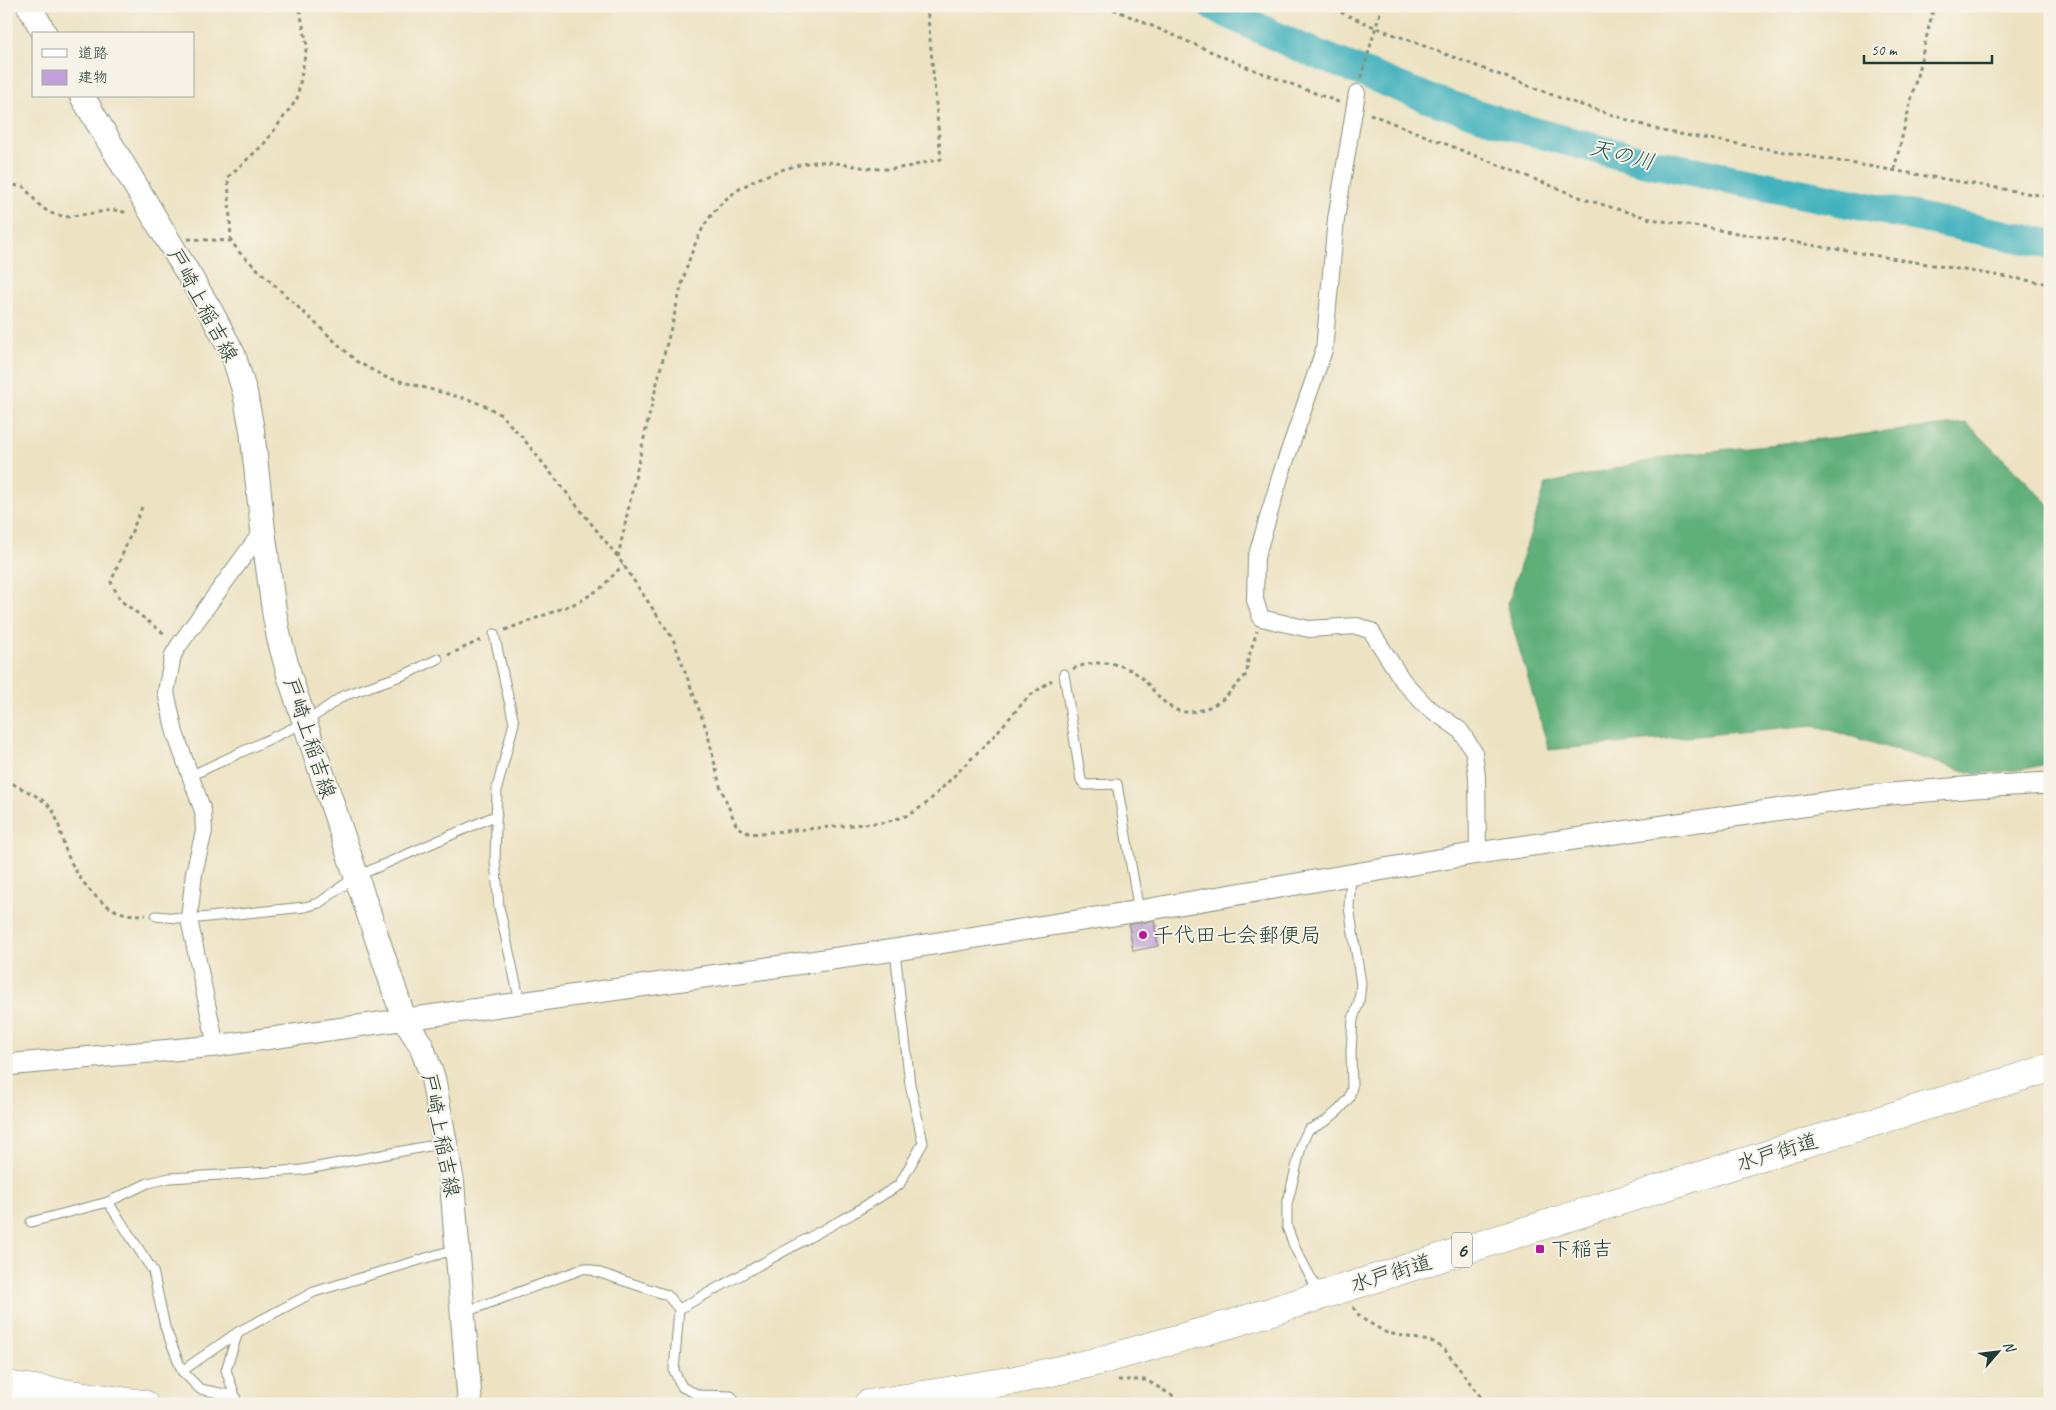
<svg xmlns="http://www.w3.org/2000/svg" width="2056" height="1410" font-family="Caveat,'Klee One',sans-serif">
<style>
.forest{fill:#5faf7a;stroke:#3f7657}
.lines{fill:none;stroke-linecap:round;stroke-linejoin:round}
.river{stroke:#42b2bd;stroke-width:30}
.building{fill:#c1a1d7}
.service-casing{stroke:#86907c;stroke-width:11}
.minor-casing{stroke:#86907c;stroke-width:18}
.tertiary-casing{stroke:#86907c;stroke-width:23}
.secondary-casing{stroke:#86907c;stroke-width:26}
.trunk-casing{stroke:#86907c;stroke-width:29}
.path{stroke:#86907c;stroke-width:3;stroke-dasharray:4 4;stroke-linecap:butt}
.service{stroke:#fff;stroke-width:9}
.minor{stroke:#fff;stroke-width:16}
.tertiary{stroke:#fff;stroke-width:21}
.secondary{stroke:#fff;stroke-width:24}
.trunk{stroke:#fff;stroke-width:28}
.poi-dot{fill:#b5179e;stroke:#f7f3e8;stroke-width:2}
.labels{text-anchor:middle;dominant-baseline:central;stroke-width:4;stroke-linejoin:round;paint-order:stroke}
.shield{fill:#f7f3e8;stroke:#60746a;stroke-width:1}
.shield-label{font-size:20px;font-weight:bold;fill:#1f3d34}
.street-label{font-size:21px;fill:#1f3d34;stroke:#f7f3e8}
.poi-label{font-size:21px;fill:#1f3d34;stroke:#f7f3e8;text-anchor:start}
.water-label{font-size:22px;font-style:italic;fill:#285a56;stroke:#f7f3e8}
</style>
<rect width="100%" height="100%" fill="#f7f3e8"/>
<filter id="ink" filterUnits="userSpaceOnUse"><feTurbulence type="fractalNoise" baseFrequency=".02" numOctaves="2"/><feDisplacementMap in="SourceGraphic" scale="10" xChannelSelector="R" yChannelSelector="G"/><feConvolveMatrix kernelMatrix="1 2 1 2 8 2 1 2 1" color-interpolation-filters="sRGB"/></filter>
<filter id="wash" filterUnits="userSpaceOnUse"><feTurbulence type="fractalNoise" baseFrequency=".0096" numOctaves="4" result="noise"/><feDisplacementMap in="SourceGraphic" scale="20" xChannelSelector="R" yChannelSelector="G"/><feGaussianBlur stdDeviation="1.12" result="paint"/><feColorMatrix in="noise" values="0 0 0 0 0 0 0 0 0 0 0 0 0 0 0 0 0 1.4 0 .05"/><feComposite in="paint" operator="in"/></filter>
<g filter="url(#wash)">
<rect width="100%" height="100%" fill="#ede3c3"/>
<polygon class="forest" points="1967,423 2050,505 2050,763 2025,769 1975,774 1813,725 1549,750 1507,607 1546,484 1675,455"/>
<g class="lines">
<polyline class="river" points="1212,6 1299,47 1427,98 1523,129 1642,161 2050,244"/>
</g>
<g id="blocks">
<polygon class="building" points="1154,921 1158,946 1133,951 1129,925"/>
</g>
</g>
<g filter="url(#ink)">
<use href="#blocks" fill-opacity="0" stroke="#86907c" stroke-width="1"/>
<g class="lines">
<defs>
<g id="service">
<polyline points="494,634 514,723 497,788 495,860 499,907 520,1002"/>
<polyline points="1064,674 1081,780 1085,785 1117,784 1139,911"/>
<polyline points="190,776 306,722 343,696 406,674 438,659"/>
<polyline points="156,916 189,919 305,907 319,903 355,877 497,815"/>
<polyline points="108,1202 153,1271 165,1327 182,1371 200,1389 235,1396"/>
<polyline points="31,1222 108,1202 148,1183 170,1178 302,1170 445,1143"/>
<polyline points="1319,1293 1295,1248 1287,1227 1287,1205 1302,1143 1308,1130 1326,1121 1340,1109 1349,1098 1352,1087 1351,1051 1353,1019 1359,1002 1361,984 1349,907 1351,875"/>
<polyline points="679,1309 852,1214 899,1185 923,1143 910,1084 895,951"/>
<polyline points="465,1312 585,1268 667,1295 679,1309 674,1371 682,1387 699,1395 731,1396 737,1404"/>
<polyline points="182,1371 238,1332"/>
<polyline points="236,1404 235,1396 226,1370 238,1332 314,1292 456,1249"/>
</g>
<g id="minor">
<polyline points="1357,93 1336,219 1324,350 1281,474 1256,558 1255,600 1261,618 1309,629 1357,626 1371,631 1403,681 1426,706 1460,730 1474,752 1477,777 1478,853"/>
<polyline points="216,1046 189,919 194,873 204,831 203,811 175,733 166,692 173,655 179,645 263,530"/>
</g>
<polyline id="tertiary" points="6,1065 216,1046 895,950 1139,911 1478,853 1878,795 1975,787 2050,783"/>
<g id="secondary">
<polyline points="29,6 45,34"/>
<polyline points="82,96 211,312 233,354 245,393 252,430 263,530 274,611 279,638 290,678 404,1019 421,1045 433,1078 452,1182 470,1404"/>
</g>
<g id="trunk">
<polyline points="6,1385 144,1404"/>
<polyline points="868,1404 1015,1380 1091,1363 1234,1323 1737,1164 2050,1068"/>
</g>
</defs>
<use href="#service" class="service-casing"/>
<use href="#minor" class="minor-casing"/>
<use href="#tertiary" class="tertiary-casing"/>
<use href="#secondary" class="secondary-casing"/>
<use href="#trunk" class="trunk-casing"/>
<g class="path">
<polyline points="1106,6 1249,68 1341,103"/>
<polyline points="1326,6 1377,28 1563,99 1662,131 2050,197"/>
<polyline points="1361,78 1382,6"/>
<polyline points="1370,114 1587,200 1651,219 2050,284"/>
<polyline points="1894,170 1934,6"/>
<polyline points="6,185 23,186 41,207 50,213 66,217 113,210 129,213"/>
<polyline points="188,239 231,241 240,253 356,361 385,377 470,400 488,407 501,415 522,437 618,557 673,639 707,731 720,786 737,827 750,834 886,822 909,815 927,803 990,740 1028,697 1052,680"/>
<polyline points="231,241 228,177 264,144 297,99 307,45 299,6"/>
<polyline points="142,507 111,582 120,600 166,635"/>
<path d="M 618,557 C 635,477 652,399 673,320 C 681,288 690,244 710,217 C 732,186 767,173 803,164 C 829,157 855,169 882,169 C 901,170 922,163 941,159 L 927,6"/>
<polyline points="505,630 579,602 601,588 623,565"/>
<polyline points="448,655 483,639"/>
<path d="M 1073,669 C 1094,659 1124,661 1142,678 C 1151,687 1161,701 1172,708 C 1187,717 1210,709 1223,699 C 1231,692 1239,682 1247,674 L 1248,659 L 1257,631"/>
<path d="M 6,779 C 19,789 38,794 49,806 C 58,815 60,833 64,845 C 72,871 96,906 123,913 C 130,915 139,915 146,915"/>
<polyline points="1353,1307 1361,1318 1387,1333 1434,1342 1445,1350 1486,1404"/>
<polyline points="1118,1380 1146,1380 1187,1404"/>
</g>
<use href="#service" class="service"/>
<use href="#minor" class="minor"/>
<use href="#tertiary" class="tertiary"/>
<use href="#secondary" class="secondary"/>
<use href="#trunk" class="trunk"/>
</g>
</g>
<g class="poi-dot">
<circle cx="1143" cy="935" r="5"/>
<rect x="1535" y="1244" width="10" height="10" rx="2.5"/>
</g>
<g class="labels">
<rect class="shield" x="1452" y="1232.5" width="20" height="35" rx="4"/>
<g class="shield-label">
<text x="1462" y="1250">6</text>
</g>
<g class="street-label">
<text transform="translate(203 305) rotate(62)">戸崎上稲吉線</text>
<text transform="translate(310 738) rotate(72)">戸崎上稲吉線</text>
<text transform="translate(441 1135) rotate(79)">戸崎上稲吉線</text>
<text transform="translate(1777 1152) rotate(-17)">水戸街道</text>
<text transform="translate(1391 1273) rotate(-17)">水戸街道</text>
</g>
<g class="poi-label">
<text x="1153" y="935">千代田七会郵便局</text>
<text x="1550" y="1249">下稲吉</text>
</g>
<g class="water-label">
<text transform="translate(1622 155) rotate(14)">天の川</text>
</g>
</g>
<rect width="2056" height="1410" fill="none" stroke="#f7f3e8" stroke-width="25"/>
<rect x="32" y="32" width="162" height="65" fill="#f7f3e8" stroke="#a1aaa0"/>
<rect x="42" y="49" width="25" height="8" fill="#ffffff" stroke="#a1aaa0"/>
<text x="78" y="58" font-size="15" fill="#1f3d34">道路</text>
<rect x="42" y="70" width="25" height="15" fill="#c1a1d7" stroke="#a1aaa0"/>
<text x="78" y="82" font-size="15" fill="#1f3d34">建物</text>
<g transform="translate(1998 1352) rotate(62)" stroke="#f7f3e8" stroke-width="4" paint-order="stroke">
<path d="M0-4L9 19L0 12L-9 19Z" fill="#1f3d34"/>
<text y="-8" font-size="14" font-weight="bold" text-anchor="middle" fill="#1f3d34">N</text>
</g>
<path d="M1864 55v8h128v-8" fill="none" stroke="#1f3d34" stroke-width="2.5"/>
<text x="1871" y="55" font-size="15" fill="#1f3d34" stroke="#f7f3e8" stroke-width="4" paint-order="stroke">50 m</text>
</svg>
